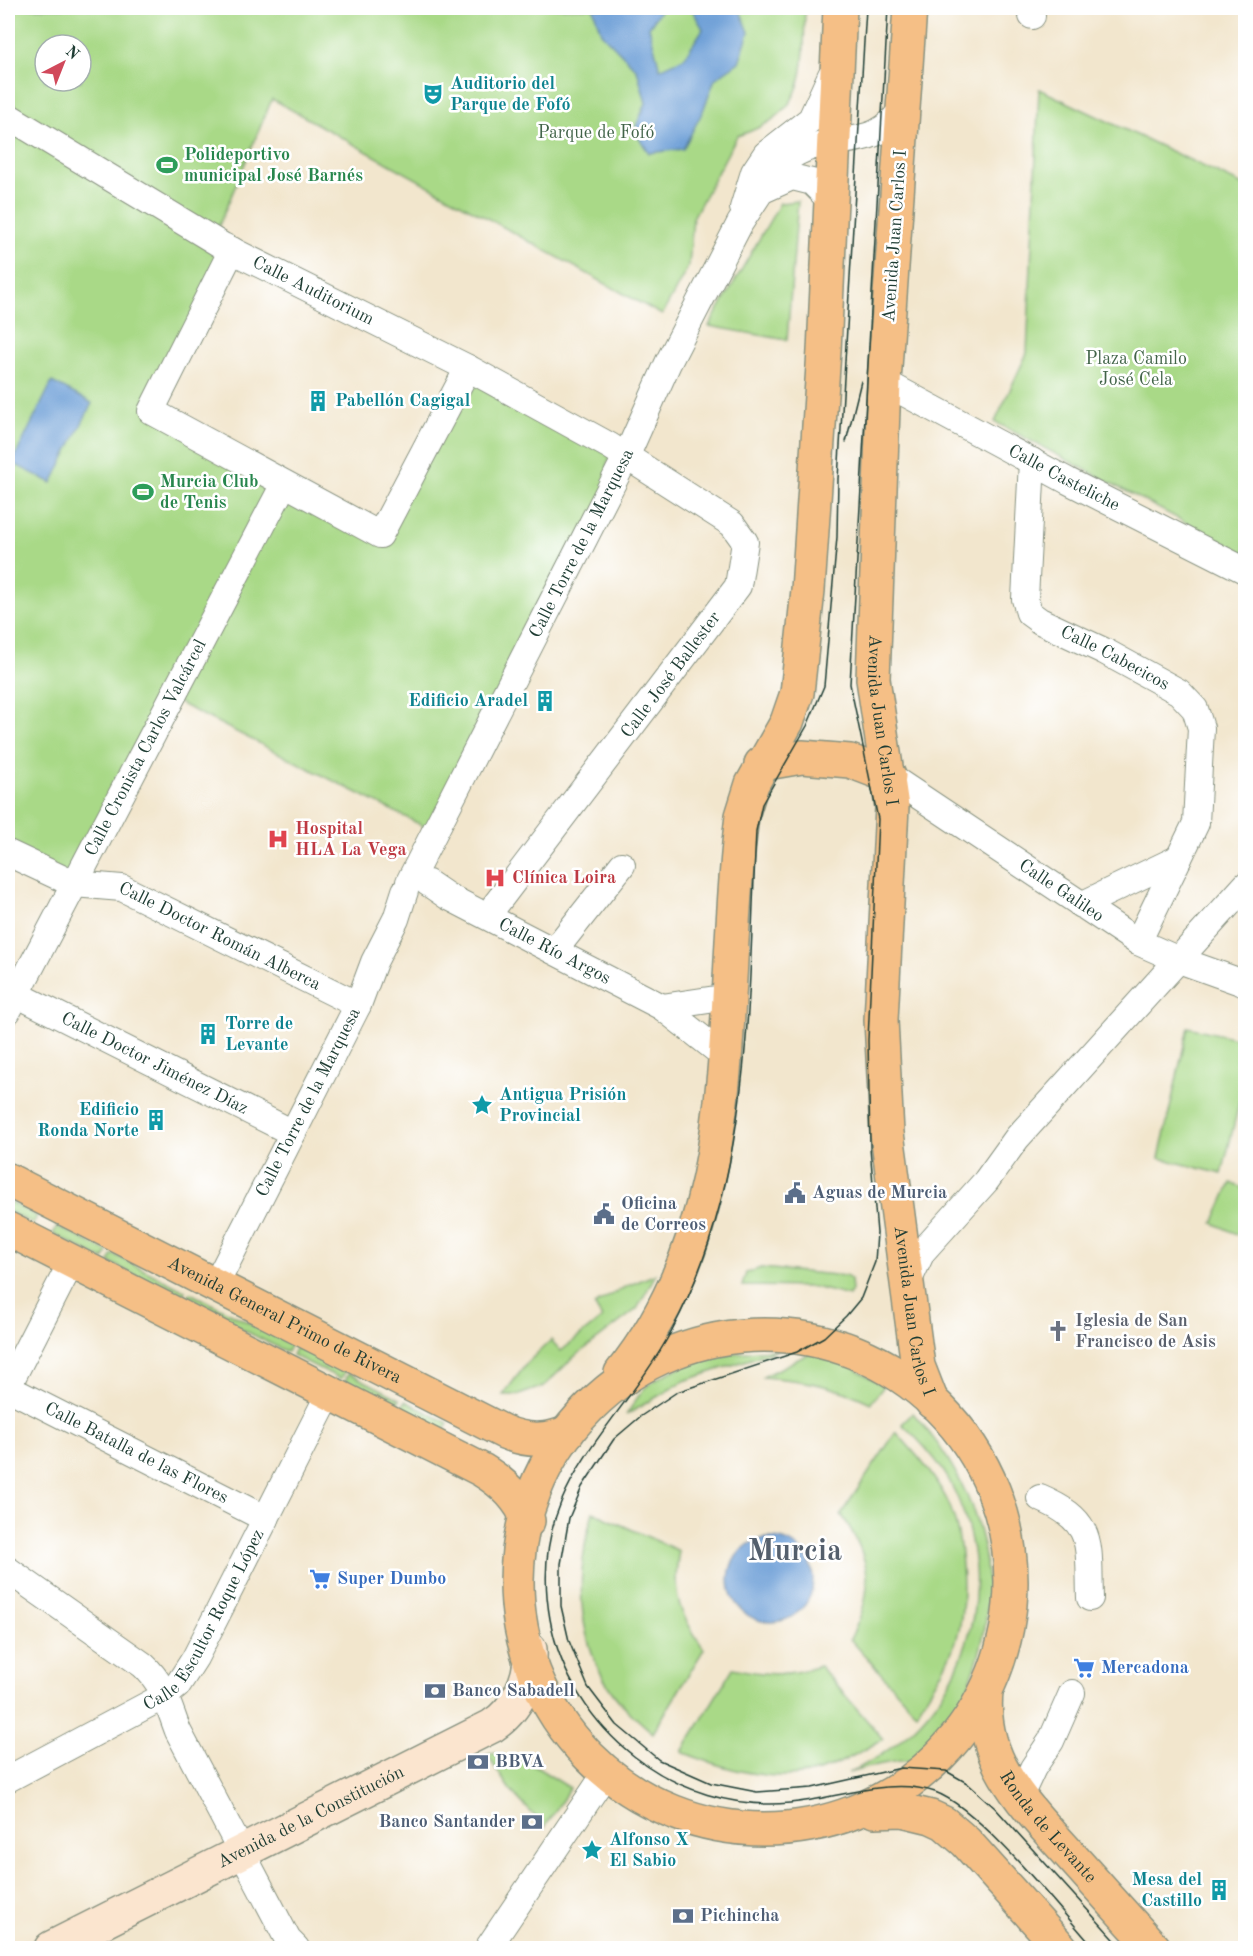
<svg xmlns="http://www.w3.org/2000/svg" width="1253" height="1956" font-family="'Old Standard TT',serif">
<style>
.green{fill:#a9d987;stroke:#648b5e;stroke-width:1.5;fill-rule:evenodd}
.water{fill:#6b9dd6;stroke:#456d85;stroke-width:1.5}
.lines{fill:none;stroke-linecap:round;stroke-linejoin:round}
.minor-casing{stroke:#889280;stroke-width:28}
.secondary-casing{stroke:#889280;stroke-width:36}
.primary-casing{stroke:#889280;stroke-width:36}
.minor{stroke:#fff;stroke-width:26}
.secondary{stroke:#fbe5cf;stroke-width:33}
.primary{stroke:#f5bf86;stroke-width:33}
.tram{stroke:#1f3d34;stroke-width:1.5}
.labels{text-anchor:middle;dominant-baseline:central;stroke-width:5;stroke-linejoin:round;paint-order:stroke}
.culture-label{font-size:18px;font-weight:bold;fill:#0d838f;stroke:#fff;text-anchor:start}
.park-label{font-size:18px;fill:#426449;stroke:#fff}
.leisure-label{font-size:18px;font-weight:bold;fill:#27864d;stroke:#fff;text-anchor:start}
.street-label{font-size:18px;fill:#1f3d34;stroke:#fff}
.health-label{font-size:18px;font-weight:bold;fill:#be3a42;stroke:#fff;text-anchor:start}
.service-label{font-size:18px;font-weight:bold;fill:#4e5e75;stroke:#fff;text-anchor:start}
.worship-label{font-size:18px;font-weight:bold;fill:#5b616d;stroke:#fff;text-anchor:start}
.shop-label{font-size:18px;font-weight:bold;fill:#366cbe;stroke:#fff;text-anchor:start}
.town-label{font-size:30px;font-weight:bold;fill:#545f6c;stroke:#fff}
</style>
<rect width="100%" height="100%" fill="#fff"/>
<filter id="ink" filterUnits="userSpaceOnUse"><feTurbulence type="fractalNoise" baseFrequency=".0167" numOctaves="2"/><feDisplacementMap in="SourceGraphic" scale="12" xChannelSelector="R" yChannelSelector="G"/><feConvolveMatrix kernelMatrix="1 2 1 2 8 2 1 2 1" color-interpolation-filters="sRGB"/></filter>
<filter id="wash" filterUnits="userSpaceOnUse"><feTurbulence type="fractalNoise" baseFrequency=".008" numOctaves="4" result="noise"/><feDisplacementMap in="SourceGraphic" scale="24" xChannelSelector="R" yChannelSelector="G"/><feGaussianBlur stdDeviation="1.35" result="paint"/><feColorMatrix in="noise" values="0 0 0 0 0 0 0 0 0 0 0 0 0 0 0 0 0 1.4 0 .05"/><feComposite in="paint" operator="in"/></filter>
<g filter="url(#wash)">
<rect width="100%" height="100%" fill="#f2e6cd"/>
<g class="green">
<path d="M 8,8 L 805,8 C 803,72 810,113 737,136 L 693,218 L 689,265 L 662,315 L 272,99 L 217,230 L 223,246 L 152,411 L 380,535 L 468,368 L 616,450 L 607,464 L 611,485 L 435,832 L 171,699 L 74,884 L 8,853 ZM 45,45 L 81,45 L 81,81 L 45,81 Z"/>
<polygon points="1039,89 1245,186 1245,554 995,422 1027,353"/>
<polygon points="798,201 787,340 709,326 780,203"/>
<polygon points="1188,1027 1245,1040 1245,1079 1222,1174 1159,1158"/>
<polygon points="1231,1183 1245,1189 1245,1238 1213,1223"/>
<polygon points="8,1201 37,1216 33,1224 8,1211"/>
<polygon points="57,1226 108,1252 104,1260 53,1234"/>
<polygon points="113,1254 185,1291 181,1299 109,1262"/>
<polygon points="761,1268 846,1276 851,1280 852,1291 849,1296 814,1287 742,1286 746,1273"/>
<polygon points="656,1274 637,1309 574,1357 544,1386 519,1395 503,1395 527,1363 551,1340 561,1351 602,1318 594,1305 625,1287"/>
<polygon points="190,1293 291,1344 287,1352 186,1301"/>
<polygon points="296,1347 345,1371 341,1379 292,1355"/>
<path d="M 778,1350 L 684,1381 L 626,1415 C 633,1406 639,1392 648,1385 C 684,1358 735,1351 778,1350 Z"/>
<path d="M 812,1352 L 851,1366 L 884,1386 L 871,1403 C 836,1386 803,1380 763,1377 Z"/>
<polygon points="349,1373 400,1399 396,1407 345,1381"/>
<polygon points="405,1401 448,1423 444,1431 401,1409"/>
<path d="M 913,1413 C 987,1496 1011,1597 962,1700 C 952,1719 939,1748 920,1759 C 915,1762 907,1760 902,1761 C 884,1762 866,1768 848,1773 C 964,1720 1009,1593 949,1480 C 937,1459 919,1440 902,1424 Z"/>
<path d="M 896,1432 C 915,1453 933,1473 946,1498 C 964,1532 968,1604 956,1641 C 946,1667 931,1690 916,1713 L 850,1639 C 876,1590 872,1559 841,1514 Z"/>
<path d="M 593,1512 L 679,1551 C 671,1596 679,1612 704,1649 L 653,1733 C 637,1719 619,1704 608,1686 C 575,1633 576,1570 593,1512 Z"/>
<path d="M 820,1666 L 883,1739 C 866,1749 849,1759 830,1767 C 782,1787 727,1770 682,1752 L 733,1668 C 767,1676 787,1676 820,1666 Z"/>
<polygon points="492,1753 528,1762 570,1788 545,1827 510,1790 487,1755"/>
</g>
<g class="water">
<polygon points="593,8 662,8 649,27 660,69 684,58 703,29 691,8 739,8 749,32 739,62 715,79 703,111 683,149 649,153 634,131 646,103 637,70 601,33"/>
<polygon points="52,382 92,403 52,483 12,463"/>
<circle cx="771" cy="1580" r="42"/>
</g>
</g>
<g filter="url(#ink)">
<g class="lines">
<defs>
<g id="minor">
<polyline points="1031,8 1032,16"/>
<path id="s1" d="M 8,116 L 223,246 L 468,368 L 610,446 L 732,524 L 745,542 L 738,586 L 487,916"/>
<path d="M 771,179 C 777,170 783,160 793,155 C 835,130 876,155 905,104"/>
<polyline points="743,208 754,172 766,154 811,119 831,75"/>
<polyline points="232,250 151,411 380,535 468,368"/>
<path id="s2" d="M 884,382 L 1068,481 L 1246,571"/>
<path id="s3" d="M 1032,461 L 1025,599 L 1029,613 L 1040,621 L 1104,651 L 1179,692 L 1195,709 L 1201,728 L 1196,823 L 1138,942"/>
<path id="s4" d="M 889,776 L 1138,942 L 1179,960 L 1246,984"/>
<path id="s5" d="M 8,853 L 74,884 L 122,888 L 358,1005"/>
<path id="s6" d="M 409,882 L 626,457 L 668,363 L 740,223 L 761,191 L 792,177 L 812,182 L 831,201"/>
<path id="s7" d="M 428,883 L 447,896 L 662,1007"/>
<polyline points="1081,905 1179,858"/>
<polyline points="554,951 622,865"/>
<path id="s8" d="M 8,990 L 293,1133"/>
<path id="s9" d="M 8,1011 L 284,484"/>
<polyline points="727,1058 662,1007 729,997"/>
<polyline points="907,1284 922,1252 986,1181 1017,1138 1246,885"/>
<path id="s10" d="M 215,1286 L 358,1005 L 374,962 L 396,919 L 405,891"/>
<polyline points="8,1386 72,1261"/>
<path id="s11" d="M 8,1388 L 266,1519"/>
<path d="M 1040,1498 C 1096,1522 1088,1543 1090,1598"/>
<path d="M 8,1570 L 143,1665 C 164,1684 168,1705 178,1731 L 288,1940 L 296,1948"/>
<path id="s12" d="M 8,1779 L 166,1695 L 177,1686 L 195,1658 L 330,1392"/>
<polyline points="1019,1798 1033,1768 1051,1741 1072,1693"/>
<polyline points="488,1948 608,1770"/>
</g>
<g id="secondary">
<path id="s13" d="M 51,1948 L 492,1726 C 517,1710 532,1678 530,1649"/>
</g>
<g id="primary">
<path id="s14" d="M 910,8 L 884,382 L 873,679 L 892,807 L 881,1020 L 887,1133 L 918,1366 L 932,1402"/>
<polyline points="761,764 802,757 850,761 889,776"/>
<path id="s15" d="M 8,1180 L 504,1432 C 525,1441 547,1442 568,1432"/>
<path d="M 8,1229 L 482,1470 C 502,1482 520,1498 528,1521"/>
<circle cx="764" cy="1582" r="247"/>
<path d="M 621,1373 C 749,1214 718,1005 742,816 L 752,784 L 787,722 L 797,693 L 808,590 L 824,351 L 840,8"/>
<path id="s16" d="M 986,1692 C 979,1763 1028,1808 1071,1856 C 1099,1887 1126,1918 1154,1948"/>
<polyline points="874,1811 902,1810 931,1817 944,1823 966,1842 1061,1948"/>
</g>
</defs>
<use href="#minor" class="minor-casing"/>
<use href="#secondary" class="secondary-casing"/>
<use href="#primary" class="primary-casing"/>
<use href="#minor" class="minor"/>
<use href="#secondary" class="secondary"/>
<use href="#primary" class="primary"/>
<g class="tram">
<path d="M 866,8 L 838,479 L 837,537 L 824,686 L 807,726 L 762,804 L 756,831 C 748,997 753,1179 672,1330 C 618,1431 526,1486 550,1619 C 570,1730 676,1814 790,1803 C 836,1799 890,1776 935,1792 C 980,1808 1060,1910 1094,1948"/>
<polyline points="888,8 850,684 878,819 868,1040 870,1147 877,1233 875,1262 861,1298 846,1316 824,1337 797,1352 677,1392 641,1416 614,1439 582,1487 569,1518 561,1564 561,1606 569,1641 588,1687 617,1725 659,1760 711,1783 757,1792 812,1788 901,1768 946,1771 967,1783 995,1808 1122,1948"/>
<polyline points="846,442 861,381"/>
</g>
</g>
</g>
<defs>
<symbol id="theatre-bare" viewBox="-9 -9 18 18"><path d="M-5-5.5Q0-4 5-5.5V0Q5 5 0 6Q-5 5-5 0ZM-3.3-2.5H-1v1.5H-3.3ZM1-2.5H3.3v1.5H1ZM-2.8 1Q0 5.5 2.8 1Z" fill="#0f9aa8" stroke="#fff" stroke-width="2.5" paint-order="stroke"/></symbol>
<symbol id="stadium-bare" viewBox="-9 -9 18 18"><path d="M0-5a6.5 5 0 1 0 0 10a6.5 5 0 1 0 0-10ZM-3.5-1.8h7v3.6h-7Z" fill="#2e9e5b" stroke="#fff" stroke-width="2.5" paint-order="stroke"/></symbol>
<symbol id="building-bare" viewBox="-9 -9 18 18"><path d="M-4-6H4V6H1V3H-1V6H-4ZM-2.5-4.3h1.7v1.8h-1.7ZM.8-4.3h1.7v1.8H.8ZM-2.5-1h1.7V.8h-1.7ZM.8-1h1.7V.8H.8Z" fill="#0f9aa8" stroke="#fff" stroke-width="2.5" paint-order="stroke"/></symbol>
<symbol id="hospital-bare" viewBox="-9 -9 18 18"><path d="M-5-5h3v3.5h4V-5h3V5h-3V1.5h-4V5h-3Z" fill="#e0444e" stroke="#fff" stroke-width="2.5" paint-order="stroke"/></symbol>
<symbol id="sight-bare" viewBox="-9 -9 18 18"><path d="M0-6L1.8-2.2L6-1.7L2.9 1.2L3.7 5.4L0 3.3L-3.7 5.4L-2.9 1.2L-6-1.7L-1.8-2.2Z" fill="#0f9aa8" stroke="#fff" stroke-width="2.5" paint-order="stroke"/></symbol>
<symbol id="civic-bare" viewBox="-9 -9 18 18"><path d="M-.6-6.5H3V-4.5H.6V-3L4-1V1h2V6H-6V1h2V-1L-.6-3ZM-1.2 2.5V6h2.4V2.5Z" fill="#5c6f8a" stroke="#fff" stroke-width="2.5" paint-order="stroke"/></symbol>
<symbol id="church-bare" viewBox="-9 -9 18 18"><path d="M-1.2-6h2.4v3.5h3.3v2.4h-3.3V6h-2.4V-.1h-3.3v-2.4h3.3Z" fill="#6b7280" stroke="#fff" stroke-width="2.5" paint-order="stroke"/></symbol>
<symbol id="supermarket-bare" viewBox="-9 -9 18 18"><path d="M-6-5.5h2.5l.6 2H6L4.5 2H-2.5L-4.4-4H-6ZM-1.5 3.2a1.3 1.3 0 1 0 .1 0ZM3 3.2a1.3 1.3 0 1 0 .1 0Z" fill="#3f7fe0" stroke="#fff" stroke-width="2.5" paint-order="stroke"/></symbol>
<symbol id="bank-bare" viewBox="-9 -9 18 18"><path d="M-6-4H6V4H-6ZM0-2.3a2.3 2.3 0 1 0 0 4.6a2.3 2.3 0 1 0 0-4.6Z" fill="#5c6f8a" stroke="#fff" stroke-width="2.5" paint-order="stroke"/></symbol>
</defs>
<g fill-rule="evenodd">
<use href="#theatre-bare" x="418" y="79" width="30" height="30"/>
<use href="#stadium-bare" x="152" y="150" width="30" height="30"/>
<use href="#building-bare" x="303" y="386" width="30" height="30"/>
<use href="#stadium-bare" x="128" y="477" width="30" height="30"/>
<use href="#building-bare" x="530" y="686" width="30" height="30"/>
<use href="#hospital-bare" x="263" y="824" width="30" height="30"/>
<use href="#hospital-bare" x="480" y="863" width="30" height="30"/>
<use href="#building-bare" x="193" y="1019" width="30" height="30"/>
<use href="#sight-bare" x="467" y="1090" width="30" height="30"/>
<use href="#building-bare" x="141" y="1105" width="30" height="30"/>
<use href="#civic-bare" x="780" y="1178" width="30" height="30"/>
<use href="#civic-bare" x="589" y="1199" width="30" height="30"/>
<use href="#church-bare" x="1043" y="1316" width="30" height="30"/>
<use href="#supermarket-bare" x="305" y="1564" width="30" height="30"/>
<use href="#supermarket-bare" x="1069" y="1653" width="30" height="30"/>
<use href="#bank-bare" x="420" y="1676" width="30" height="30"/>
<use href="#bank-bare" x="463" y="1747" width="30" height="30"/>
<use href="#bank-bare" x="517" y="1807" width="30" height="30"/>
<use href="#sight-bare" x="577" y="1835" width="30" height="30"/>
<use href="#building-bare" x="1204" y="1875" width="30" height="30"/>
<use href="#bank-bare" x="668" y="1901" width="30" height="30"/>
</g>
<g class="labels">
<g class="culture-label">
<text x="450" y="84">Auditorio del<tspan x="450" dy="21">Parque de Fofó</tspan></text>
<text x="335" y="401">Pabellón Cagigal</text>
<text x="528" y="701" text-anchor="end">Edificio Aradel</text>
<text x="225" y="1024">Torre de<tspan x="225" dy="21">Levante</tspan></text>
<text x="499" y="1095">Antigua Prisión<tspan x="499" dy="21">Provincial</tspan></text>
<text x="139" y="1110" text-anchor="end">Edificio<tspan x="139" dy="21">Ronda Norte</tspan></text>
<text x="609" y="1840">Alfonso X<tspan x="609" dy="21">El Sabio</tspan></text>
<text x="1202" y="1880" text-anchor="end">Mesa del<tspan x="1202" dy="21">Castillo</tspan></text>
</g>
<g class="park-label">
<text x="596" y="133">Parque de Fofó</text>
<text x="1136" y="359">Plaza Camilo<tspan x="1136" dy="21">José Cela</tspan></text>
</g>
<g class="leisure-label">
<text x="184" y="155">Polideportivo<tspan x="184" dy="21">municipal José Barnés</tspan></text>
<text x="160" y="482">Murcia Club<tspan x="160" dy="21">de Tenis</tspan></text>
</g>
<g class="street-label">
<text transform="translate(895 236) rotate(-86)">Avenida Juan Carlos I</text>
<text stroke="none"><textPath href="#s1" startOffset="352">Calle Auditorium</textPath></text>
<text stroke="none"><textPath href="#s2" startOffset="204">Calle Casteliche</textPath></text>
<text stroke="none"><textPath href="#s6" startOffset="380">Calle Torre de la Marquesa</textPath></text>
<text stroke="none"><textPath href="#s3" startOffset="250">Calle Cabecicos</textPath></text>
<text transform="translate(671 675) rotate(-53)">Calle José Ballester</text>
<text stroke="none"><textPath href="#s14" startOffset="714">Avenida Juan Carlos I</textPath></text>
<text stroke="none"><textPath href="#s9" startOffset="297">Calle Cronista Carlos Valcárcel</textPath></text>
<text stroke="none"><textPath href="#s4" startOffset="207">Calle Galileo</textPath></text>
<text stroke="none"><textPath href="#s5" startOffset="230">Calle Doctor Román Alberca</textPath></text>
<text stroke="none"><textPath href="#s7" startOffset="144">Calle Río Argos</textPath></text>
<text stroke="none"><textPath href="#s8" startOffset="164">Calle Doctor Jiménez Díaz</textPath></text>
<text stroke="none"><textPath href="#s10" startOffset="206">Calle Torre de la Marquesa</textPath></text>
<text stroke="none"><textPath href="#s14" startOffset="1308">Avenida Juan Carlos I</textPath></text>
<text stroke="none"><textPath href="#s15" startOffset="310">Avenida General Primo de Rivera</textPath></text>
<text stroke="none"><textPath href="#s11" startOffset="144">Calle Batalla de las Flores</textPath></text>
<text stroke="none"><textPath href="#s12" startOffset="262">Calle Escultor Roque López</textPath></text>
<text stroke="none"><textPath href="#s13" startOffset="291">Avenida de la Constitución</textPath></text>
<text stroke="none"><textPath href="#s16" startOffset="154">Ronda de Levante</textPath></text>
</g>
<g class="health-label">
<text x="295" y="829">Hospital<tspan x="295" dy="21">HLA La Vega</tspan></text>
<text x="512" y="878">Clínica Loira</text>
</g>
<g class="service-label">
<text x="812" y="1193">Aguas de Murcia</text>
<text x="621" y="1204">Oficina<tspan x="621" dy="21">de Correos</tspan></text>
<text x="452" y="1691">Banco Sabadell</text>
<text x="495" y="1762">BBVA</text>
<text x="515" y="1822" text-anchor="end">Banco Santander</text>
<text x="700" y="1916">Pichincha</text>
</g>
<g class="worship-label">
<text x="1075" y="1321">Iglesia de San<tspan x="1075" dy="21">Francisco de Asis</tspan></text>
</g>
<g class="shop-label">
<text x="337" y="1579">Super Dumbo</text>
<text x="1101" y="1668">Mercadona</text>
</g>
<g class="town-label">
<text x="795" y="1552">Murcia</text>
</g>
</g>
<rect width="1253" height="1956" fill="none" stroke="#fff" stroke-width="30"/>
<g transform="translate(63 63) rotate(42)"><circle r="28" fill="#ffffff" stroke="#a5b1ae" stroke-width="1.5"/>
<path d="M0-4.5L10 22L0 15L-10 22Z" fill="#d1495b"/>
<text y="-9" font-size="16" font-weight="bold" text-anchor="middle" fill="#1f3d34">N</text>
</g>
</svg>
